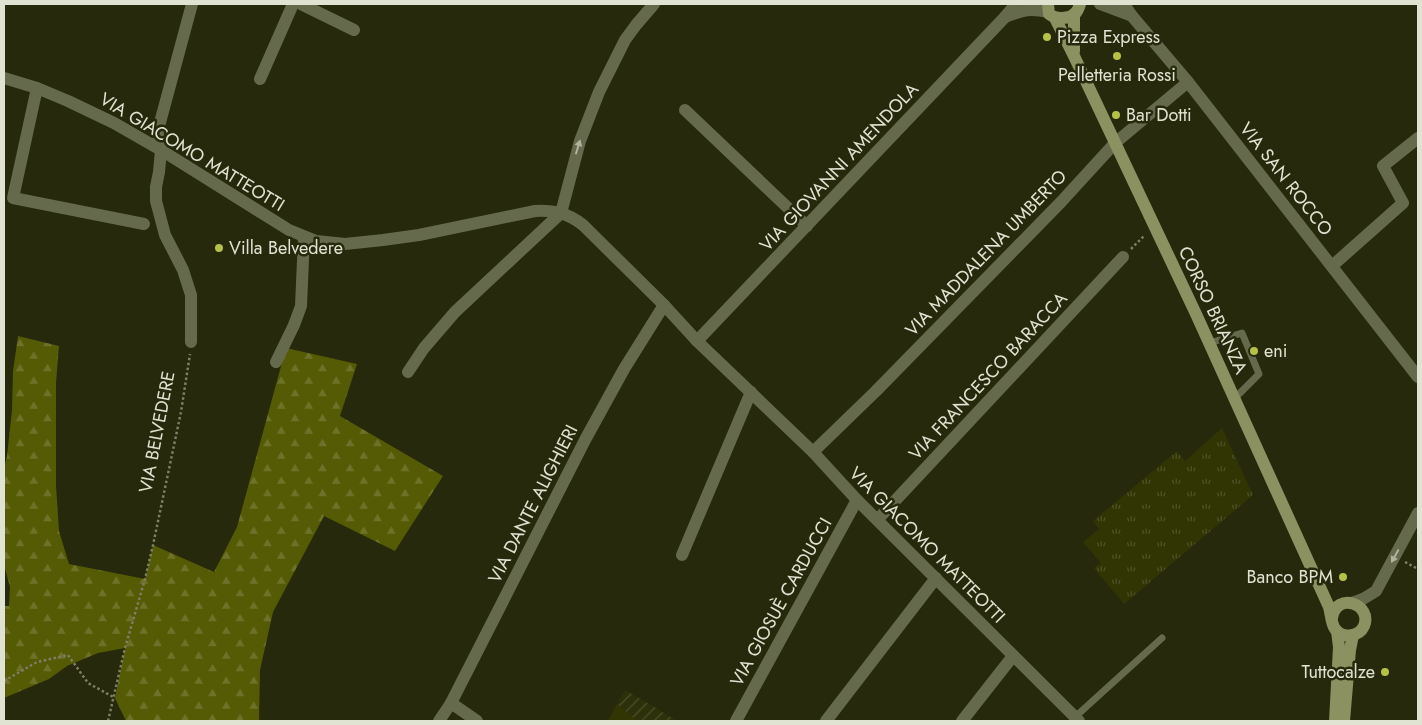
<svg xmlns="http://www.w3.org/2000/svg" width="1422" height="725" font-family="Jost,sans-serif">
<style>
.industrial{fill:url(#industrial-furrows)}
.grass{fill:url(#grass-tufts)}
.forest{fill:url(#forest-firs)}
.green{fill:#313503}
.lines{fill:none;stroke-linecap:round;stroke-linejoin:round}
.path{stroke:#7d7f67;stroke-width:2.5;stroke-dasharray:2.5 2.5;stroke-linecap:butt}
.service{stroke:#666a4d;stroke-width:7}
.minor{stroke:#666a4d;stroke-width:12}
.secondary{stroke:#8b9161;stroke-width:12}
.oneway{fill:#b0b39d}
.poi-dot{fill:#b6c148;stroke:#26290b;stroke-width:2}
.labels{text-anchor:middle;dominant-baseline:central;stroke-width:5;stroke-linejoin:round;paint-order:stroke}
.poi-label{font-size:18px;fill:#e1e3d2;stroke:#26290b;text-anchor:start}
.street-label{font-size:18px;fill:#e1e3d2;stroke:#26290b}
</style>
<defs>
<pattern id="industrial-furrows" width="10" height="10" patternUnits="userSpaceOnUse" patternTransform="scale(1.25)"><rect width="10" height="10" fill="#2d310a"/><path d="M-1 1l2-2M0 10L10 0M9 11l2-2" fill="none" stroke="#4b4f2d"/></pattern>
<pattern id="grass-tufts" width="24" height="20" patternUnits="userSpaceOnUse" patternTransform="scale(1.25)"><rect width="24" height="20" fill="#313503"/><path d="M3 7l-1-3M5 7V3M7 7l1-3M15 17l-1-3M17 17v-4M19 17l1-3" fill="none" stroke="#4f5227"/></pattern>
<pattern id="forest-firs" width="22" height="20" patternUnits="userSpaceOnUse" patternTransform="scale(1.25)"><rect width="22" height="20" fill="#555a05"/><path d="M5 1l3.5 6h-7zM16 11l3.5 6h-7z" fill="#6d7229"/></pattern>
</defs>
<rect width="100%" height="100%" fill="#26290b"/>
<polygon class="industrial" points="625,690 656,708 677,721 608,721"/>
<polygon class="grass" points="1222,428 1253,495 1124,604 1094,568 1101,563 1083,542 1099,529 1093,521 1177,451 1185,461"/>
<polygon class="forest" points="18,336 59,346 56,383 56,486 59,531 69,564 145,579 153,545 214,572 237,527 286,348 357,364 340,416 443,476 395,551 324,516 273,612 260,670 259,721 126,721 115,698 125,648 98,653 67,666 49,679 4,698 4,606 9,606 10,587 4,565 4,468 7,456 12,410 13,371"/>
<polygon class="green" points="617,704 637,721 608,721"/>
<g class="lines">
<g class="path">
<polyline points="1131,249 1145,235"/>
<polyline points="1405,562 1418,569"/>
<polyline points="4,681 37,662 68,655 88,683 115,698"/>
<polyline points="108,721 125,648 145,579 153,545 181,412 190,354"/>
</g>
<g class="service">
<polyline points="1210,343 1242,333 1259,374 1235,398"/>
<polyline points="1075,717 1162,638"/>
</g>
<g class="minor">
<polyline points="301,4 354,30"/>
<polyline points="1100,4 1132,16"/>
<polyline points="1124,4 1132,16 1188,82 1418,377"/>
<path d="M 1005,17 C 1024,10 1029,8 1048,12"/>
<path d="M 4,78 L 37,88 L 68,101 L 114,123 L 161,150 L 289,230 L 316,241 L 345,244 L 383,240 L 419,235 L 535,211 C 554,210 568,213 583,225 L 664,305 L 697,341 L 813,452 L 857,500 L 1079,721"/>
<polyline points="260,79 293,4"/>
<polyline points="37,88 13,198 144,224"/>
<polyline points="685,110 807,226"/>
<polyline points="1332,266 1403,203 1383,166 1418,138"/>
<polyline points="697,341 1005,17 1016,4"/>
<polyline points="191,342 191,295 183,270 165,235 156,201 156,187 159,172 161,150 158,137 158,130 192,4"/>
<polyline points="276,362 294,325 301,306 304,237"/>
<polyline points="408,372 424,348 455,312 561,213 580,141 599,92 625,40 636,25 654,4"/>
<polyline points="813,452 876,391 1061,202 1115,143 1188,82"/>
<polyline points="878,519 1123,257"/>
<polyline points="682,555 751,392"/>
<polyline points="1352,603 1363,599 1376,591 1418,513"/>
<polyline points="451,703 477,721"/>
<polyline points="439,721 451,703 585,440 624,369 664,305"/>
<polyline points="736,721 857,500"/>
<polyline points="826,721 936,578"/>
<polyline points="962,721 1013,656"/>
</g>
<g class="secondary">
<path d="M 1048,4 L 1049,14 C 1055,19 1067,19 1074,15 C 1077,12 1079,8 1080,4"/>
<polyline points="1074,14 1074,51"/>
<path d="M 1055,18 L 1074,56 L 1196,314 L 1329,607 C 1331,614 1331,623 1335,629 C 1342,639 1359,637 1364,626 C 1373,604 1336,591 1332,618"/>
<polyline points="1335,721 1339,647 1337,631"/>
<polyline points="1344,721 1350,650 1353,635"/>
</g>
</g>
<defs><path id="oneway-solid" d="M-6-.8H1V-3.2L6.5 0L1 3.2V.8H-6Z" transform="scale(1.25)"/></defs>
<g class="oneway">
<use href="#oneway-solid" transform="translate(578 147) rotate(-73)"/>
<use href="#oneway-solid" transform="translate(1395 556) rotate(119)"/>
</g>
<g class="poi-dot">
<circle cx="1047" cy="37" r="5"/>
<circle cx="1117" cy="56" r="5"/>
<circle cx="1116" cy="115" r="5"/>
<circle cx="219" cy="248" r="5"/>
<circle cx="1254" cy="351" r="5"/>
<circle cx="1343" cy="577" r="5"/>
<circle cx="1385" cy="672" r="5"/>
</g>
<g class="labels">
<g class="poi-label">
<text x="1057" y="37">Pizza Express</text>
<text x="1117" y="75" text-anchor="middle">Pelletteria Rossi</text>
<text x="1126" y="115">Bar Dotti</text>
<text x="229" y="248">Villa Belvedere</text>
<text x="1264" y="351">eni</text>
<text x="1333" y="577" text-anchor="end">Banco BPM</text>
<text x="1375" y="672" text-anchor="end">Tuttocalze</text>
</g>
<g class="street-label">
<text transform="translate(192 152) rotate(31)">VIA GIACOMO MATTEOTTI</text>
<text transform="translate(839 167) rotate(-47)">VIA GIOVANNI AMENDOLA</text>
<text transform="translate(1286 179) rotate(52)">VIA SAN ROCCO</text>
<text transform="translate(986 253) rotate(-46)">VIA MADDALENA UMBERTO</text>
<text transform="translate(1213 310) rotate(65)">CORSO BRIANZA</text>
<text transform="translate(988 376) rotate(-47)">VIA FRANCESCO BARACCA</text>
<text transform="translate(157 432) rotate(-79)">VIA BELVEDERE</text>
<text transform="translate(533 504) rotate(-63)">VIA DANTE ALIGHIERI</text>
<text transform="translate(927 545) rotate(45)">VIA GIACOMO MATTEOTTI</text>
<text transform="translate(781 602) rotate(-61)">VIA GIOSUÈ CARDUCCI</text>
</g>
</g>
<rect width="1422" height="725" fill="none" stroke="#e1e3d2" stroke-width="10"/>
</svg>
